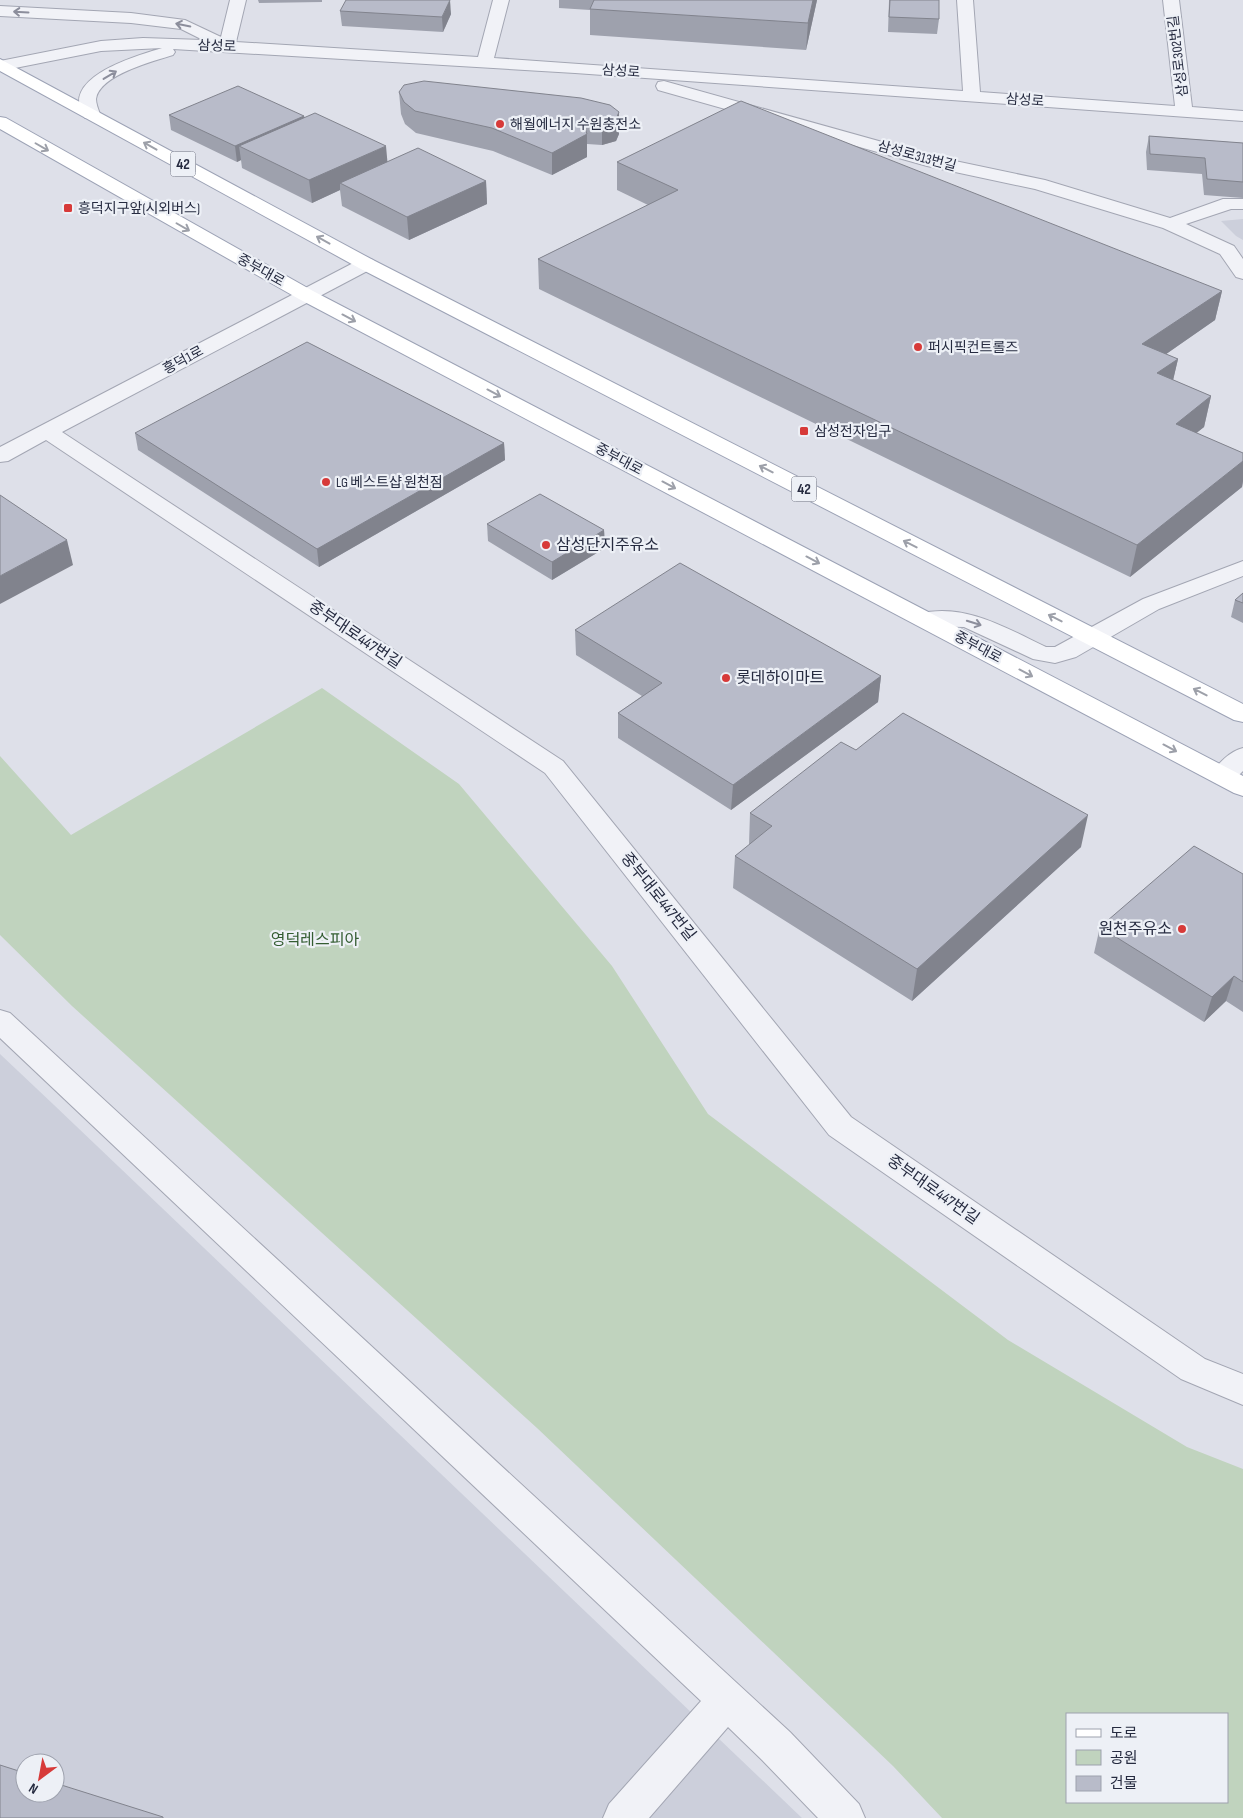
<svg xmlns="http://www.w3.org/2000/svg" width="1243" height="1818" font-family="'Sofia Sans Condensed','Noto Sans KR',sans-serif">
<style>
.built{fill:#cccfdb;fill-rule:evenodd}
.green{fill:#c0d3be;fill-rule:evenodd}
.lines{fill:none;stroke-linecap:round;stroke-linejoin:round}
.minor-casing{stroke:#a3a6b3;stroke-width:2}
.major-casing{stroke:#9ca2b5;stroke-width:2}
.minor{fill:#f1f2f7;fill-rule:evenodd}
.major{fill:#fff;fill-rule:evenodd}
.wall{fill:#9ea1ad}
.shaded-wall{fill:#81838d}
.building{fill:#b8bbc9;stroke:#81838d}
.oneway{stroke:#8c8e9c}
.oneway2{stroke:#9da0a9}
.poi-dot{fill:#d73a39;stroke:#edf0f6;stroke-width:2}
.labels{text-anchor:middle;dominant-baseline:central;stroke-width:4.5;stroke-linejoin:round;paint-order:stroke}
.far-street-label{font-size:14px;fill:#262b40;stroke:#edf0f6}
.far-poi-label{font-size:14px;fill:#262b40;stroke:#edf0f6;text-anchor:start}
.shield{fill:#edf0f6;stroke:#626677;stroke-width:1}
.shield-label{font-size:15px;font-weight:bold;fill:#262b40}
.poi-label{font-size:16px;fill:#262b40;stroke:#edf0f6;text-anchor:start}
.street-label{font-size:16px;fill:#262b40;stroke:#edf0f6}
.park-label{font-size:16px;fill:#345d32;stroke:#edf0f6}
</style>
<rect width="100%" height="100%" fill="#dee0e9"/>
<g class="built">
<polygon points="1243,219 1243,240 1236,236 1221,221"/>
<path d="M 0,1054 L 54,1105 L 802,1818 L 0,1818 ZM 25,1763 L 55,1763 L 55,1793 L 25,1793 Z"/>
</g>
<path class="green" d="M 322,688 L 459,784 L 612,966 L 708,1114 L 1008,1340 L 1187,1447 L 1243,1469 L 1243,1818 L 942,1818 L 893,1766 L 537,1428 L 72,1006 L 0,935 L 0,756 L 71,835 ZM 1067,1714 L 1227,1714 L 1227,1802 L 1067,1802 Z"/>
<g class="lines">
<defs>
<g id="minor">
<path d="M 230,0 L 246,0 L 236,42 L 478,57 L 493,0 L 509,0 L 494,58 L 963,91 L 957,0 L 973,0 L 980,92 L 1175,106 L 1163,0 L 1179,0 L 1192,107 L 1243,111 L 1243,121 L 575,73 L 173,49 L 175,52 L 173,55 C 154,61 99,75 96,99 C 96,103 98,109 100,114 L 97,118 L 85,118 C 57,78 136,56 162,48 L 101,51 L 0,71 L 0,61 L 101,41 L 143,38 L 203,40 L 181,29 L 131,23 L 0,16 L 0,6 L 131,13 L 185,20 L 221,37 Z"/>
<polygon points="664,81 936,157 1045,180 1170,218 1223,199 1243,199 1243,209 1231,209 1186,224 1234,246 1243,259 1243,279 1236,277 1220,254 1163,228 1035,189 927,166 658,90 656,86 658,82"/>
<polygon points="366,258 373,260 376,264 373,268 62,432 563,761 851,1117 1205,1359 1243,1374 1243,1405 1181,1379 829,1135 545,773 46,440 8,461 0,462 0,447 359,260"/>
<path d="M 1243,561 L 1243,576 L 1159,609 L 1076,657 L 1055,663 L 1033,659 L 964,627 L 926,626 L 918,624 L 914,619 L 918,614 C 964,602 1006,628 1046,647 L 1055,647 L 1143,599 Z"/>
<path d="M 1243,748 L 1243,771 C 1233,781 1228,786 1214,782 L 1210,776 C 1217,764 1230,751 1243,748 Z"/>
<polygon points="0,1010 10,1013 790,1732 859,1804 865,1818 818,1818 762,1760 728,1727 649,1818 603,1818 609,1804 701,1701 0,1038"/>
</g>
<g id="major">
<polygon points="0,59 373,260 1243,704 1243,722 1234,720 359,268 0,71"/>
<polygon points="0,117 6,118 313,291 1243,776 1243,796 1234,793 299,299 0,129"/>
</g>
</defs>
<use href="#minor" class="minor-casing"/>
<use href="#major" class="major-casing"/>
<use href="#minor" class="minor"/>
<use href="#major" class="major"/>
</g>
<g class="wall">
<polygon points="258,0 322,0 322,2 259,3"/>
<polygon points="559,0 817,0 806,50 590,35 590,10 559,8"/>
<polygon points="889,0 939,0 939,19 937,34 888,32"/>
<polygon points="340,11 451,14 443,32 342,26"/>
<polygon points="399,92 610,105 619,134 616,141 602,145 587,144 587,157 552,175 493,151 416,133 405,124 401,114"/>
<polygon points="169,115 304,116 305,118 387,162 486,181 487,204 409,240 342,206 340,190 312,203 242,168 241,160 237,162 171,130"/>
<polygon points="1149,136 1243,143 1243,198 1204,195 1202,174 1147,170 1146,152"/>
<polygon points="617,162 1222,291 1215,320 1166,354 1178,359 1173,380 1211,396 1204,427 1196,433 1243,453 1243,481 1242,487 1130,577 539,289 538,259 648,205 617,190"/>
<polygon points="135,433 504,443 505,460 319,567 138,450"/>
<polygon points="487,524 604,530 605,548 552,580 488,541"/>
<polygon points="1243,593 1243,623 1231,617 1235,600"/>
<polygon points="575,630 881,676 878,702 731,810 618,738 618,713 642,696 576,655"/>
<polygon points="856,750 1081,847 912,1001 733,888 735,856 749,845 750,813"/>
<polygon points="1243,874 1243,1012 1226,1001 1204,1022 1094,953 1100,927"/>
</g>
<g class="shaded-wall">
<polygon points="450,0 451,14 443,32 442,17"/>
<polygon points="813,0 817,0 806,50 808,23"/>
<polygon points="619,112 619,134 616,141 602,145 602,123"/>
<polygon points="304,116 306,131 239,146 241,160 237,162 235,146"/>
<polygon points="587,134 587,157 552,175 552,153"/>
<polygon points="386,146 388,168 340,183 340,190 312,203 309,180"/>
<polygon points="486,181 487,204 409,240 407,217"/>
<polygon points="1222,291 1215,320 1136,375 1142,344"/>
<polygon points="1178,359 1171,389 1157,373"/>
<polygon points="1211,396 1204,427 1169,455 1176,424"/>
<polygon points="504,443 505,460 319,567 317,549"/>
<polygon points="1243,461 1243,481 1242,487 1130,577 1137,545"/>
<polygon points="604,530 605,548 552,580 552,562"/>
<polygon points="67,540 73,565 0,604 0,576"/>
<polygon points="881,676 878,702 731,810 733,785"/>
<polygon points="1088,815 1081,847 912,1001 917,969"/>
<polygon points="1234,976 1226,1001 1204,1022 1212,997"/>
</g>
<g class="building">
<polygon points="346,0 450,0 442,17 340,11"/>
<polygon points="594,0 813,0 808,23 590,9"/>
<polygon points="890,0 939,0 939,19 889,17"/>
<polygon points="424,81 581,98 610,105 619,112 616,119 602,123 583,122 587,134 552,153 492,128 415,111 404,102 399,92 404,85"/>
<polygon points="238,86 304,116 235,146 169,115"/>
<polygon points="741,101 1222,291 1142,344 1178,359 1157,373 1211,396 1176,424 1243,453 1243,461 1137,545 538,259 678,190 617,162"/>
<polygon points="315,113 386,146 309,180 239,146"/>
<polygon points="1149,136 1243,143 1243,182 1207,179 1205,158 1150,154"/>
<polygon points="418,148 486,181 407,217 340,183"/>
<polygon points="307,342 504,443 317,549 135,433"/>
<polygon points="540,494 604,530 552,562 487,524"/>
<polygon points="0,495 67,540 0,576"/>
<polygon points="680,563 881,676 733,785 618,713 662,683 575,630"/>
<polygon points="1243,593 1243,603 1235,600"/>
<polygon points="903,713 1088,815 917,969 735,856 772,826 750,813 841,742 856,750"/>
<polygon points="1194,846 1243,874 1243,982 1234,976 1212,997 1100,927"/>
<polygon points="0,1765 25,1773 25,1793 55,1793 55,1783 163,1817 163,1818 0,1818"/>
</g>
<defs><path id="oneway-shaft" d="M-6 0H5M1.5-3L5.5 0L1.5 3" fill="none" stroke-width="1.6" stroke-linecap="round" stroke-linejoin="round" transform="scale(1.25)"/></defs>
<g class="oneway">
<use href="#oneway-shaft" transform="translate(21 12) rotate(-177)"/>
<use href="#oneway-shaft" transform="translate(183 25) rotate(-168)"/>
<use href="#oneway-shaft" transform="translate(110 75) rotate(-31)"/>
<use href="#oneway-shaft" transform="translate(974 623) rotate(17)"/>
</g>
<g class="oneway2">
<use href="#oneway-shaft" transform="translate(150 146) rotate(-151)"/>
<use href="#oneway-shaft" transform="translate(42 147) rotate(30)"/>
<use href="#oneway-shaft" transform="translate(183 227) rotate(30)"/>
<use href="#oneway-shaft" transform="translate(323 240) rotate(-151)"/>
<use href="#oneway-shaft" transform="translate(349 318) rotate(28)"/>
<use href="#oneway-shaft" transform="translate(494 393) rotate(28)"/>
<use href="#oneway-shaft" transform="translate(766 469) rotate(-153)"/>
<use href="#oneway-shaft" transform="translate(669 485) rotate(28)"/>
<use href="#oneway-shaft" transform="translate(910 544) rotate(-153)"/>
<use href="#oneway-shaft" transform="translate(813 560) rotate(28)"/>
<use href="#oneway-shaft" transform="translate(1055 618) rotate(-153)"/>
<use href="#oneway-shaft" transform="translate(1026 673) rotate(28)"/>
<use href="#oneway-shaft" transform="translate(1200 692) rotate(-153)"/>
<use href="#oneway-shaft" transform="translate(1170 748) rotate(28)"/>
</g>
<g class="poi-dot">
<circle cx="500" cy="124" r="5"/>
<rect x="63" y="203" width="10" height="10" rx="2.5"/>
<circle cx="918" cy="347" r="5"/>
<rect x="799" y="426" width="10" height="10" rx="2.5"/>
<circle cx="326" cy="482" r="5"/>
<circle cx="546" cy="545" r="5"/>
<circle cx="726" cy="678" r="5"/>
<circle cx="1182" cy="929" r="5"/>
</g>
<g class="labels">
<g class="far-street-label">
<text transform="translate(217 46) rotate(2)">삼성로</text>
<text transform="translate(1178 56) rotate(-97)">삼성로302번길</text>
<text transform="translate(621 71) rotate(4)">삼성로</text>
<text transform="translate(1025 100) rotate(4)">삼성로</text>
<text transform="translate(917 156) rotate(15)">삼성로313번길</text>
<text transform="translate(261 270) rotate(29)">중부대로</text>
<text transform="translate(183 360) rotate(-28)">흥덕1로</text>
<text transform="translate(619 459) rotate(28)">중부대로</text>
<text transform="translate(978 647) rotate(28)">중부대로</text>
</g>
<g class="far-poi-label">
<text x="510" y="124">해월에너지 수원충전소</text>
<text x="78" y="208">흥덕지구앞(시외버스)</text>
<text x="928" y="347">퍼시픽컨트롤즈</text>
<text x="814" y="431">삼성전자입구</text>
<text x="336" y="482">LG 베스트샵 원천점</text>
</g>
<g class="shield">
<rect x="170.5" y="151.5" width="25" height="25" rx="4"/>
<rect x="791.5" y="476.5" width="25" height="25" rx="4"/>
</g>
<g class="shield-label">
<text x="183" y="164">42</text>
<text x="804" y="489">42</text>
</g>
<g class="poi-label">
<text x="556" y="545">삼성단지주유소</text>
<text x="736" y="678">롯데하이마트</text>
<text x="1172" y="929" text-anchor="end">원천주유소</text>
</g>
<g class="street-label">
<text transform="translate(355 635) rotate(34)">중부대로447번길</text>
<text transform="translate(658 897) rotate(51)">중부대로447번길</text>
<text transform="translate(933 1190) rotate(35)">중부대로447번길</text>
</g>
<g class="park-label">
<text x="315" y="940">영덕레스피아</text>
</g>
</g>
<rect x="1066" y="1713" width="162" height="90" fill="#edf0f6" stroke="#9da1ad"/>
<rect x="1076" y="1729" width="25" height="8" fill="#ffffff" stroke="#9da1ad"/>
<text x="1110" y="1738" font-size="15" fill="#262b40">도로</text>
<rect x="1076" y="1750" width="25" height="15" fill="#c0d3be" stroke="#9da1ad"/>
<text x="1110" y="1763" font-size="15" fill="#262b40">공원</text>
<rect x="1076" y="1776" width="25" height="15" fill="#b8bbc9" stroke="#9da1ad"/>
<text x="1110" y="1788" font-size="15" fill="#262b40">건물</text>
<g transform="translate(40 1778) rotate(212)"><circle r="24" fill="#edf0f6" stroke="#9da1ad"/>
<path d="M0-4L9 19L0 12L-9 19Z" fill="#d73a39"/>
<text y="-8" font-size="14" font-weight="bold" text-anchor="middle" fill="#262b40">N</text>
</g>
</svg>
